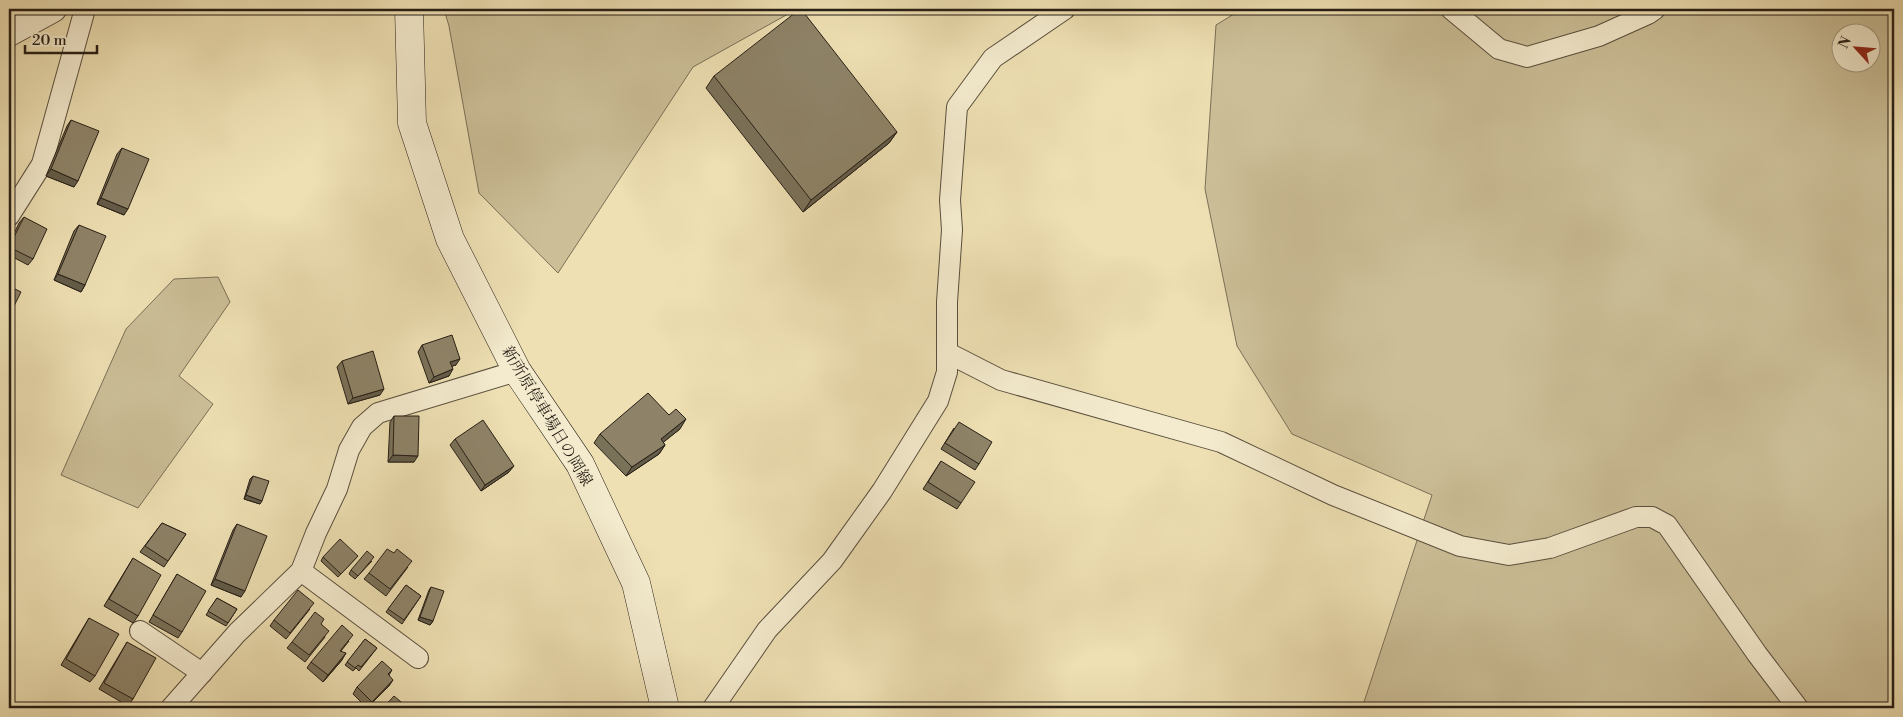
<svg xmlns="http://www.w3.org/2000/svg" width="1903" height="717" font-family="'Libre Bodoni','Noto Serif JP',serif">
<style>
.green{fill:#ccbf98;stroke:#7a6f57;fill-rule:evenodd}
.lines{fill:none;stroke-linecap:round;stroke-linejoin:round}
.minor-casing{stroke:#594f3d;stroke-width:22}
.tertiary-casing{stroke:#594f3d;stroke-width:28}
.secondary-casing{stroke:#271f16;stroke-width:29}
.minor{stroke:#f4ebce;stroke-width:20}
.tertiary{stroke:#f4ebce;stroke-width:26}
.secondary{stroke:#f4ebce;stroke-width:28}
.wall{fill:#7a7159;stroke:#271f16}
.shaded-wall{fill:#635c49;stroke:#271f16}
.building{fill:#8e8368;stroke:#271f16}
.labels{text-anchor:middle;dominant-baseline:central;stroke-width:4;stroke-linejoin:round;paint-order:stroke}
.street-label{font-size:16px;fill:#271f16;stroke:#f4ebce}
</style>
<rect width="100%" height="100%" fill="#eee0b3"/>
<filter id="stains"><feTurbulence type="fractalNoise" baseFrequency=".004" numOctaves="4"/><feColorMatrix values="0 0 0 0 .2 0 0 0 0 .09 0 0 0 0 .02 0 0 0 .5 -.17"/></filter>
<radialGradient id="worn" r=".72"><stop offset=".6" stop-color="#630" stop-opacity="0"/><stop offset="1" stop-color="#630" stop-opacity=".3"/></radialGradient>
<g class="green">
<polygon points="444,9 797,9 693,67 558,273 479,193 449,26"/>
<path d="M 1242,9 L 1894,9 L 1894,708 L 1362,708 L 1432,495 L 1292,434 L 1237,346 L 1205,189 L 1216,25 ZM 1840,32 L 1870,32 L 1870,62 L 1840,62 Z"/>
<polygon points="218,277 230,302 179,376 213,404 138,508 61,475 126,329 174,279"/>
</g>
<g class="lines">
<defs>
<g id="minor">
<polyline points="1451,9 1499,49 1527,57 1599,36 1648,14 1655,9"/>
<polyline points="9,216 42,164 85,9"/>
<polyline points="948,353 1001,380 1221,442 1333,495 1460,546 1509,555 1550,548 1636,517 1652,517 1667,525 1757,654 1798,708"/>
<polyline points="301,571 418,658"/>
<polyline points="140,631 202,673"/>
<polyline points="171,708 237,633 301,571 316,533 337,489 349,450 362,427 378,413 517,371"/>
<polyline points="713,708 767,630 832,561 882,491 938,401 947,372 947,302 952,230 950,200 957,107 993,58 1065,9"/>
</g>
<polyline id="tertiary" points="9,33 53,9"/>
<polyline id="secondary" points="409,9 412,123 450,239 517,371 580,464 636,583 665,708"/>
</defs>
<use href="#minor" class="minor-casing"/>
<use href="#tertiary" class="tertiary-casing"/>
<use href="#secondary" class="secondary-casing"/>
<use href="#minor" class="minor"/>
<use href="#tertiary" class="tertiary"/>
<use href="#secondary" class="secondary"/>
</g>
<g class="wall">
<polygon points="714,76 897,132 889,143 803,212 706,88"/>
<polygon points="71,120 74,187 46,176 67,126"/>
<polygon points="122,148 124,215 97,204 117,154"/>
<polygon points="24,217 33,259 28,265 9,255 9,244 19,223"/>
<polygon points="79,225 85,285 81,292 54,280 74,231"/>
<polygon points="422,345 456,365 452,366 449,376 429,383 418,352"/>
<polygon points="342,361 380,395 348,404 337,367"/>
<polygon points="394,416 414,462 388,462 390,422"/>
<polygon points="954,428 979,464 975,470 941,449"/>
<polygon points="680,429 663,442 665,445 659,454 626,476 594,443 600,434"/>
<polygon points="455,439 509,472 481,491 450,445"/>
<polygon points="941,461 961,503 957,509 923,489"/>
<polygon points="253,476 260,504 244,499 250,479"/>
<polygon points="162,523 186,534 164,567 140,552"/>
<polygon points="237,524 241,597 211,585 233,530"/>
<polygon points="358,556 338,577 321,561 323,557"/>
<polygon points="133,558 138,616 133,623 104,606"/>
<polygon points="372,561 355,579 349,574 351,570"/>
<polygon points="408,567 386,596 364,579 369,573"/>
<polygon points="177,574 182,632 178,638 149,622"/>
<polygon points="406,585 421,596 402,624 386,612"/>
<polygon points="431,587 433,621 430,625 418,620 429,590"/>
<polygon points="217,598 237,609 226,626 206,615"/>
<polygon points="310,609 286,639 270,626 274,620"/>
<polygon points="89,618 95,676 90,682 61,665"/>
<polygon points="321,624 325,637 305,662 287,648 292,642"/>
<polygon points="365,639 377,648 359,671 356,668 353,671 345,665"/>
<polygon points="349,641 341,651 342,660 323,682 307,668 311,662"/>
<polygon points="127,642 133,699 128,706 99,689"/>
<polygon points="392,670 389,675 389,686 367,708 353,694 357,687"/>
</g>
<g class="shaded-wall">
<polygon points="897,132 889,143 803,212 811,200"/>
<polygon points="51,169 78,181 74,187 46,176"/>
<polygon points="101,198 128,209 124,215 97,204"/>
<polygon points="58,274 85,285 81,292 54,280"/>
<polygon points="460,359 456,365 446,368 450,362"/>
<polygon points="453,369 449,376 429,383 434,377"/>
<polygon points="384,389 380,395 348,404 353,398"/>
<polygon points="686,419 680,429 655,449 661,439"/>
<polygon points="665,445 659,454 626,476 632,467"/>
<polygon points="393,455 418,456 414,462 388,462"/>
<polygon points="514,466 509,472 481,491 485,485"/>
<polygon points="246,495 262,501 260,504 244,499"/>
<polygon points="215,579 245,591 241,597 211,585"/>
<polygon points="420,617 433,621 430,625 418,620"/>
<polygon points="346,653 342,660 323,682 328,675"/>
<polygon points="393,680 389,686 367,708 372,702"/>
</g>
<g class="building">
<polygon points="800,9 801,9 897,132 811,200 714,76"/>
<polygon points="71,120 99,131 78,181 51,169"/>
<polygon points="122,148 149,159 128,209 101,198"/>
<polygon points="24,217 47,229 33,259 9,247"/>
<polygon points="79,225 106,236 85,285 58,274"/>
<polygon points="9,286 21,292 9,316"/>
<polygon points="452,335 460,359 450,362 453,369 434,377 422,345"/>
<polygon points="373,351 384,389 353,398 342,361"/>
<polygon points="648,393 669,415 676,409 686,419 661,439 665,445 632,467 600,434"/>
<polygon points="394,416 419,416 418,456 393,455"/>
<polygon points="483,420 514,466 485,485 455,439"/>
<polygon points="959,422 992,442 979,464 945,443"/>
<polygon points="941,461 975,482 961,503 928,482"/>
<polygon points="253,476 269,481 262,501 246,495"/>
<polygon points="162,523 186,534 168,561 145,546"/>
<polygon points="237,524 267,536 245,591 215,579"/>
<polygon points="340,539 358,556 341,574 323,557"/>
<polygon points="387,549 394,553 397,549 412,561 390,589 369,573"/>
<polygon points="367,551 374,557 358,576 351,570"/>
<polygon points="133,558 161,575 138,616 109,599"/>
<polygon points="177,574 206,591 182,632 153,615"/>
<polygon points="406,585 421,596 404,620 388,609"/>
<polygon points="431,587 444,591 433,621 420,617"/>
<polygon points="298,590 314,603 290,633 274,620"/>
<polygon points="217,598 237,609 228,623 208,611"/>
<polygon points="315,612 324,619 321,624 329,631 309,655 292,642"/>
<polygon points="89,618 119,634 95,676 66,659"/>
<polygon points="342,625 353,635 340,651 346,653 328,675 311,662"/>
<polygon points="365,639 377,648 361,667 358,665 355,668 347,662"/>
<polygon points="127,642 156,658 133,699 104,683"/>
<polygon points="382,661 392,670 388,674 393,680 372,702 357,687"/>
<polygon points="394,696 407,707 406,708 383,708"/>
</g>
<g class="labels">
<g class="street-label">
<text transform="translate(547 416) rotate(59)">新所原停車場日の岡線</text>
</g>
</g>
<rect width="1903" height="717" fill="none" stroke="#eee0b3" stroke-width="30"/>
<rect x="10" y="10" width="1883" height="697" fill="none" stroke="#271f16" stroke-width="2.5"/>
<rect x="15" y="15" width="1873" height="687" fill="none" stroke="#271f16"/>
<g transform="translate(1856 48) rotate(296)"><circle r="24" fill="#f4ebce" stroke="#a29984"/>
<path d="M0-4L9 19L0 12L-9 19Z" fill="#8f2418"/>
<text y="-8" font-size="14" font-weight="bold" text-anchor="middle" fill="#271f16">N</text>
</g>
<path d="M25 45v8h72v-8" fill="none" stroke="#271f16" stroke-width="2.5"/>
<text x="32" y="45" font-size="15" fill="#271f16" stroke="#f4ebce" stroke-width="4" paint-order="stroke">20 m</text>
<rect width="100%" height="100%" filter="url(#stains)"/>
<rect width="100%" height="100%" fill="url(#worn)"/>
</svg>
